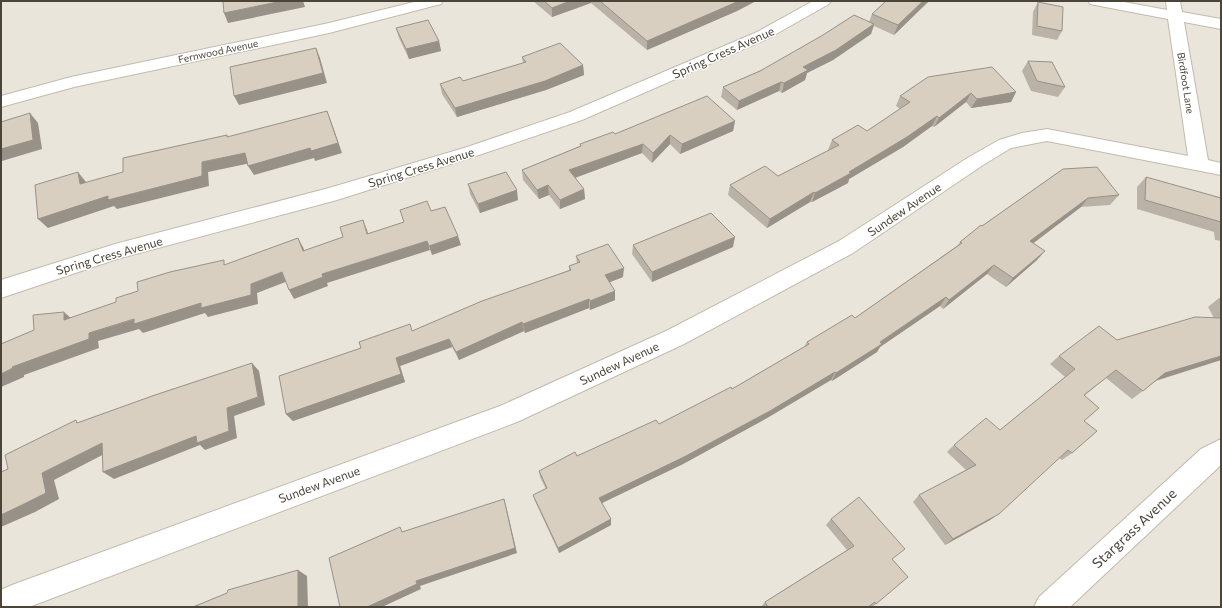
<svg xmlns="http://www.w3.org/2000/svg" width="1222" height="608" font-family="Commissioner,sans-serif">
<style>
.residential{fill:#eae5da}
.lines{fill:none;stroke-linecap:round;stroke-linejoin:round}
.minor-casing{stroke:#c2bbae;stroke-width:2}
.minor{fill:#fff;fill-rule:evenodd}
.wall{fill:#bab2a6}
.shaded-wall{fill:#979187}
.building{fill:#d8cfc1;stroke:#979187}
.labels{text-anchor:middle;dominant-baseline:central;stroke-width:3;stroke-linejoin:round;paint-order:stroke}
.far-street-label{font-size:10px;fill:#4b4439;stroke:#fff}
.street-label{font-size:12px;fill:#4b4439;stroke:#fff}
.near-street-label{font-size:14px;fill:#4b4439;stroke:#fff}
</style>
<rect width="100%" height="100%" fill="#f6f3ec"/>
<rect class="residential" x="1" y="1" width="1220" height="606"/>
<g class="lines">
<defs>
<g id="minor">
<polygon points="418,1 443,1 441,4 329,33 74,87 1,107 1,96 71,77 329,23"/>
<polygon points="813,1 831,1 829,4 769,38 582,120 476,156 337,200 117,259 1,298 1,280 115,244 329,188 464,148 570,112 757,32"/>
<polygon points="1088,1 1119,1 1167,10 1166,1 1180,1 1182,12 1221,19 1221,29 1184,22 1208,160 1221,163 1221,175 1047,141 1011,148 983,165 853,253 684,344 517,422 29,607 1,607 1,590 12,585 500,406 668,330 839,241 969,157 999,140 1022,133 1047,129 1188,156 1168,19 1095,5 1090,4"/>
<polygon points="1221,439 1221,465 1070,607 1034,607 1039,597 1201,449"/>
</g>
</defs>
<use href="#minor" class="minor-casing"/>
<use href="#minor" class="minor"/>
</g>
<g class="wall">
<polygon points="533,1 756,1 737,11 647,50 591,3 552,17"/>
<polygon points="886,1 929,1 894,35 874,26 871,34 833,60 807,73 805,80 782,93 779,91 737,110 721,97 723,87 869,22 872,14"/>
<polygon points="1038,2 1062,31 1057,40 1032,35 1033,12"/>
<polygon points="396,28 439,41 441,51 409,59 399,38"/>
<polygon points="522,57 583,65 584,75 546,90 457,117 442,94 440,84 463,81 523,63"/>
<polygon points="1028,61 1065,87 1058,97 1031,91 1022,71"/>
<polygon points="928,77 1016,92 1011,102 971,108 966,102 934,127 932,126 903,147 849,179 848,183 812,202 810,202 767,228 728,195 730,185 778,176 829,150 828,150 832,140 867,131 900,109 896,106 900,96"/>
<polygon points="735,121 733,131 680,154 670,144 652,163 642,153 575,178 584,189 585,199 560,209 549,195 539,199 523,180 522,170 580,146 580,144 615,134"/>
<polygon points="1063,169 1119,195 1110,205 1081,207 1033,243 1037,260 1006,287 987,274 943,309 940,306 880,347 877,352 832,381 831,380 767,418 683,464 602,503 611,525 559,553 535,501 533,495 546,489 540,477 539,471 577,456 659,424 732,389 804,347 807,342 855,318 958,245 960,242 982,226"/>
<polygon points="1146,177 1219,198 1221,195 1221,241 1215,240 1214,232 1137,209 1137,187"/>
<polygon points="468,184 518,200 480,213 470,194"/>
<polygon points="633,245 733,247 652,282 632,254"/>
<polygon points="576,256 623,277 610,282 615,300 590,310 589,308 525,333 524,331 459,360 452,347 400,366 405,382 293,421 286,414 413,331 569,270 569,266 577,263"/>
<polygon points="1219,298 1221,298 1221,360 1156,381 1132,399 1106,378 1084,396 1084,421 1072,453 1062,460 1059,458 990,520 945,545 913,502 919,495 966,470 947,452 954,445 1000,430 1065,377 1050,364 1059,356 1117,340 1214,318 1208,307"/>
<polygon points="831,519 893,559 876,604 872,607 761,607 765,602 847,550 826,525"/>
</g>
<g class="shaded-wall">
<polygon points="282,1 303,1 305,7 228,23 224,13"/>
<polygon points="570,1 591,1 591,3 552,17 552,8"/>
<polygon points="739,1 756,1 737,11 647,50 647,41"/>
<polygon points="923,1 929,1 894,35 898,25"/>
<polygon points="874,24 871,34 833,60 807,73 805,80 782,93 784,83 803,67"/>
<polygon points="439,41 441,51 409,59 406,49"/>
<polygon points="316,48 320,58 327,83 239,105 234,96"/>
<polygon points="583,65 584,75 546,90 457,117 455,108"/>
<polygon points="781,82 779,91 737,110 739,101"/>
<polygon points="1016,92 1011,102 971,108 977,99"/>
<polygon points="971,93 966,102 934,127 939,118"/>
<polygon points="327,111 331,121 342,153 315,161 314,158 254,175 248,166"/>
<polygon points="30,113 38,123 42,149 2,161 1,160 1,149"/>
<polygon points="937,116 932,126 903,147 849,179 848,183 812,202 815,193"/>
<polygon points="735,121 733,131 680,154 682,144"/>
<polygon points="670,135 670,144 652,163 653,153"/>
<polygon points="643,144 642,153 569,180 569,170"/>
<polygon points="245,153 251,163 208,172 209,186 117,209 114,206 48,228 38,219 202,162"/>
<polygon points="78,172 86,182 88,193 80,184"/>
<polygon points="548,185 549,195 539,199 537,190"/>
<polygon points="584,189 585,199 560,209 560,200"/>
<polygon points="517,190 518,200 480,213 478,204"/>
<polygon points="814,192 810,202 767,228 770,219"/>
<polygon points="1088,198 1081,207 1023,251 1030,241"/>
<polygon points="363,220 367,230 371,243 367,234"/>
<polygon points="458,236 461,245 432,255 429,246"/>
<polygon points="735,237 733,247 652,282 652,272"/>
<polygon points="298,238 303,247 308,260 303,251"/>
<polygon points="427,241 430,250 327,283 328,286 294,299 289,290 322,274"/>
<polygon points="1045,251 1037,260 1006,287 1013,278"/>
<polygon points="994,265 987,274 943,309 949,300"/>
<polygon points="624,268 623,277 605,284 605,275"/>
<polygon points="282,272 288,281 257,293 258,304 208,317 205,313 143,333 139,329 98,341 99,348 24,375 24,377 1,387 1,374 12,367 89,333 251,284"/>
<polygon points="615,291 615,300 590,310 590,301"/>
<polygon points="946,297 940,306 880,347 877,352 832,381 836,373"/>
<polygon points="589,299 589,308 525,333 523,324"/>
<polygon points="64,312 74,321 64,320"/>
<polygon points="522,322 524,331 459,360 456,352"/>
<polygon points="449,339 452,347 400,366 405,382 293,421 286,414 396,358"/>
<polygon points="1221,356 1221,360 1154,381 1165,373"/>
<polygon points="252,363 259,371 265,405 234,416 237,438 205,450 200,445 114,479 103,472 227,408"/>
<polygon points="835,372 831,380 767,418 683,464 600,504 599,498"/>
<polygon points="102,443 112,450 54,480 59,499 35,512 1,527 1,515 42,473"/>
<polygon points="504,499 506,506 517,553 420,586 421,589 382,607 367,607 416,581"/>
<polygon points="999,514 990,520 945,545 953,539"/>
<polygon points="611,519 611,525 559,553 558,548"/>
<polygon points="298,570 307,576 308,607 298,607"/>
</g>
<g class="building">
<polygon points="223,1 282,1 224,13"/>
<polygon points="544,1 570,1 552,8"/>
<polygon points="600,1 739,1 647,41"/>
<polygon points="886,1 923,1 898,25 872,14"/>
<polygon points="1038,2 1063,7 1062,31 1037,26"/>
<polygon points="854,15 874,24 836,50 803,67 808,70 784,83 781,82 739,101 723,87 760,71 823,35"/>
<polygon points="428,20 439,41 406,49 396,28"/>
<polygon points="560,43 583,65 545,81 455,108 440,84 460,77 463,81 526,62 522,57"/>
<polygon points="316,48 323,73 234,96 230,67"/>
<polygon points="1028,61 1052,62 1065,87 1037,81"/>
<polygon points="992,67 1016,92 977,99 971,93 939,118 937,116 907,137 849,172 851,173 815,193 814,192 770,219 730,185 765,166 778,176 839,145 832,140 858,125 867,131 910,102 900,96 928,77"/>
<polygon points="707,96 735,121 682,144 670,135 653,153 643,144 569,170 584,189 560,200 548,185 537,190 522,170 581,146 580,144 613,132 615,134"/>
<polygon points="327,111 338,143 311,151 310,148 248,166 245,153 202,162 202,176 108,200 108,196 38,219 35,185 78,172 80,184 123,172 123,158 227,135 227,137"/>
<polygon points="30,113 33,140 1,149 1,122"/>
<polygon points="1097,167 1119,195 1088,198 1030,241 1045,251 1013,278 994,265 949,300 946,297 880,342 882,344 836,373 835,372 770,411 684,457 599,498 611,519 558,548 533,495 547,488 539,471 575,452 577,456 656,420 659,424 731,387 732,389 809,344 807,342 852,315 855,318 962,243 960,242 981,225 982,226 1063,169"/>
<polygon points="506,172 517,190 478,204 468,184"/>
<polygon points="1146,177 1221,198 1221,222 1145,200"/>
<polygon points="427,201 431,211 445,207 458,236 429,246 427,241 322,274 323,277 289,290 282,272 251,284 251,295 201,308 201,303 134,324 134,319 89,333 89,339 12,367 13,368 1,374 1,344 34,330 33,315 64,312 64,320 116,302 116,298 138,291 137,282 170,272 224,260 224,265 298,238 303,251 343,237 340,227 363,220 367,234 404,222 400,210"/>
<polygon points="711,213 735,237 652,272 633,245"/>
<polygon points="608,244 624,268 605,275 615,291 590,301 589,299 523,324 522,322 456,352 449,339 396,358 401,374 286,414 279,376 361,348 359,342 410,324 412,331 482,301 571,270 569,266 580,262 576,256"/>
<polygon points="1195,317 1221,318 1221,356 1165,373 1143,391 1116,370 1084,395 1099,408 1084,421 1097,431 1072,453 1068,450 999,514 953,539 919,495 976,465 954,445 986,418 1000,430 1075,369 1059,356 1099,326 1117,340"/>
<polygon points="252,363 258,397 227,408 229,431 197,443 196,436 103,472 102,443 42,473 46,493 22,505 1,515 1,472 8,469 5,455 76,420 77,423 155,395"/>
<polygon points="859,497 905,549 892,559 908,577 876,604 875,602 868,607 768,607 765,602 854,546 831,519"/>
<polygon points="504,499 515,548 416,581 417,584 367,607 340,607 329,558 400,527 402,532"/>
<polygon points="298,570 298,607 193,607 227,593 228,590"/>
</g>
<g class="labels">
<g class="far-street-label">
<text transform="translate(218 51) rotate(-12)">Fernwood Avenue</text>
<text transform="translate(1186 83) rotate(81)">Birdfoot Lane</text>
</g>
<g class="street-label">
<text transform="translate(723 52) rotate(-24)">Spring Cress Avenue</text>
<text transform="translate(421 167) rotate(-17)">Spring Cress Avenue</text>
<text transform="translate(904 209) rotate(-34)">Sundew Avenue</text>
<text transform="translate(109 255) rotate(-16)">Spring Cress Avenue</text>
<text transform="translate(619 363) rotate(-25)">Sundew Avenue</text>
<text transform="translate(319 484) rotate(-20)">Sundew Avenue</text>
</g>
<g class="near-street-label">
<text transform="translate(1134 528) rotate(-43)">Stargrass Avenue</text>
</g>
</g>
<rect width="1222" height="608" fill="none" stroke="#4b4439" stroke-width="4"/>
</svg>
